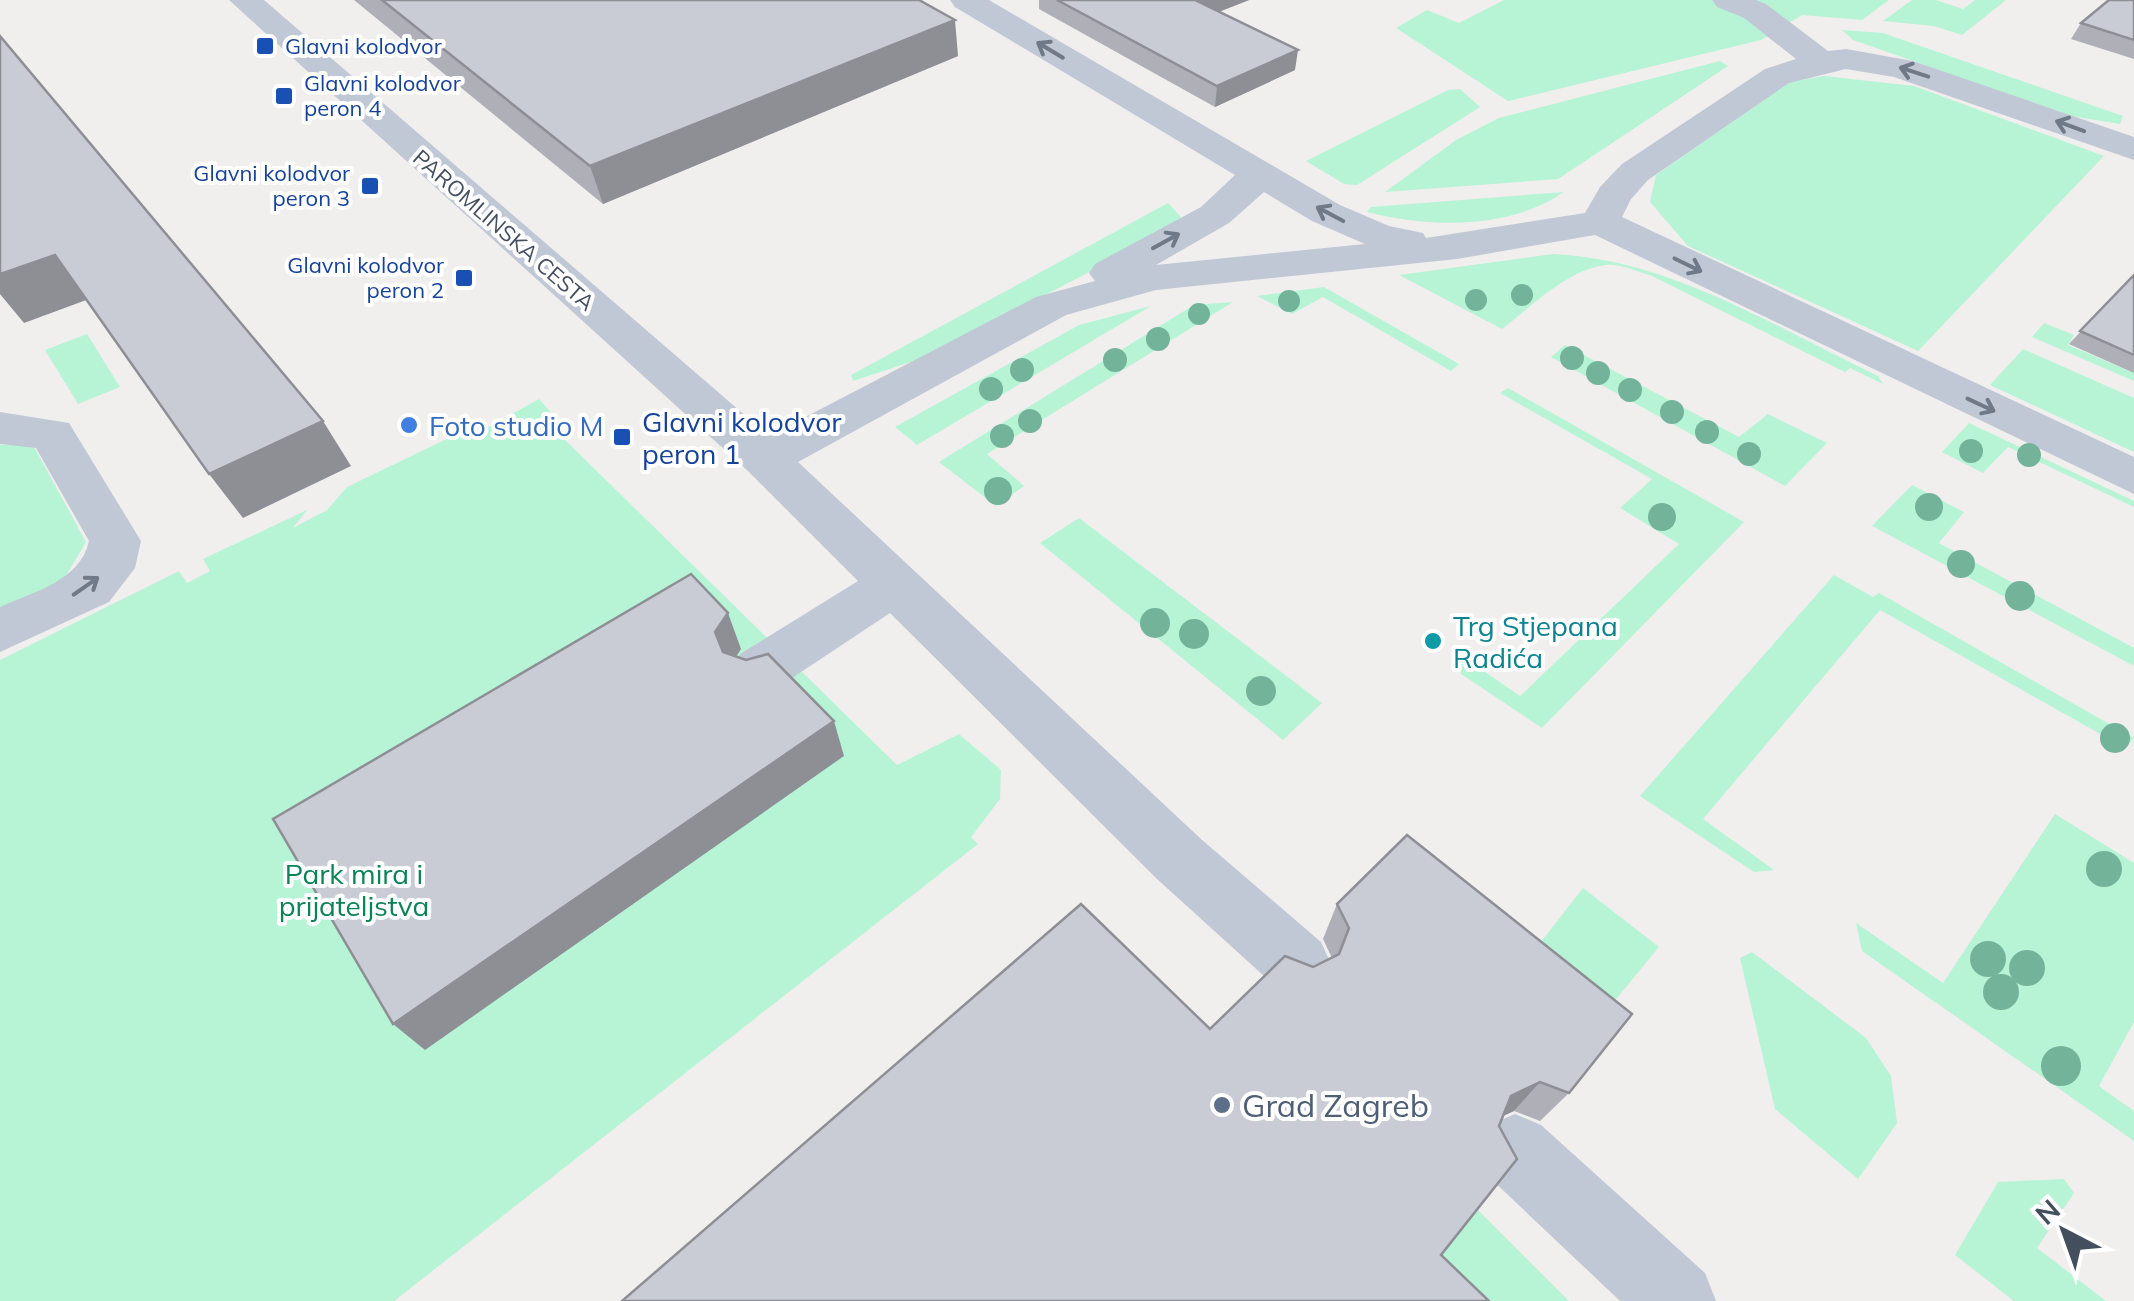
<svg xmlns="http://www.w3.org/2000/svg" width="2134" height="1301" font-family="Mulish,sans-serif">
<style>
.green{fill:#b7f4d6}
.lines{fill:none;stroke-linecap:round;stroke-linejoin:round}
.minor{fill:#c0c8d5;fill-rule:evenodd}
.tree{fill:#73b39a}
.wall{fill:#aeafb7}
.shaded-wall{fill:#8d8f95}
.building{fill:#caccd5;stroke:#8d8f95;stroke-width:2.5}
.oneway{stroke:#6f7988}
.transit-dot{fill:#1a4fb4;stroke:#fff;stroke-width:4}
.shop-dot{fill:#3f7fe0;stroke:#fff;stroke-width:4}
.culture-dot{fill:#0f9aa8;stroke:#fff;stroke-width:4}
.service-dot{fill:#5c6f8a;stroke:#fff;stroke-width:4}
.labels{text-anchor:middle;dominant-baseline:central;stroke-width:8;stroke-linejoin:round;paint-order:stroke}
.far-transit-label{font-size:22px;fill:#164399;stroke:#fff;text-anchor:start}
.far-street-label{font-size:22px;fill:#444f5e;stroke:#fff}
.transit-label{font-size:28px;fill:#164399;stroke:#fff;text-anchor:start}
.shop-label{font-size:28px;fill:#366cbe;stroke:#fff;text-anchor:start}
.culture-label{font-size:28px;fill:#0d838f;stroke:#fff;text-anchor:start}
.park-label{font-size:28px;fill:#0c8355;stroke:#fff}
.near-service-label{font-size:32px;fill:#4e5e75;stroke:#fff;text-anchor:start}
</style>
<rect width="100%" height="100%" fill="#f1eeee"/>
<g class="green">
<polygon points="1504,0 1889,0 1862,20 1802,15 1761,40 1508,101 1396,28 1427,10 1459,23"/>
<polygon points="1912,0 1936,0 1963,9 1975,0 2006,0 1962,35 1934,26 1883,21"/>
<polygon points="1842,30 1883,33 2123,116 2120,124 2071,116 1853,40"/>
<polygon points="1720,61 1728,66 1558,179 1385,192 1456,140 1499,118"/>
<polygon points="1824,76 1914,86 2104,156 1918,351 1688,246 1650,202 1656,175 1790,82"/>
<polygon points="1460,89 1480,107 1357,185 1344,184 1306,161 1448,90"/>
<path d="M 1564,192 C 1509,230 1430,228 1367,212 L 1371,207 Z"/>
<polygon points="1168,203 1181,217 1174,228 926,357 853,381 851,375"/>
<path d="M 1553,254 C 1669,259 1775,327 1878,376 L 1883,384 L 1850,368 L 1845,372 L 1652,276 C 1639,272 1619,263 1605,265 C 1567,270 1531,307 1502,329 L 1399,275 Z"/>
<polygon points="1324,287 1459,364 1451,371 1323,297 1292,314 1257,296"/>
<polygon points="1233,302 987,454 1024,486 996,506 939,462 1194,305"/>
<polygon points="1151,306 917,445 895,427 1079,325"/>
<polygon points="2044,323 2074,335 2068,345 2134,373 2134,381 2032,337"/>
<polygon points="87,334 120,387 78,404 45,350"/>
<polygon points="1565,345 1739,437 1768,414 1827,443 1785,486 1551,357"/>
<polygon points="2023,349 2134,398 2134,452 1990,385"/>
<polygon points="1508,388 1744,522 1542,728 1461,674 1461,655 1520,696 1679,544 1620,508 1652,479 1500,393"/>
<polygon points="539,399 563,426 558,433 897,765 959,734 1001,770 1000,799 971,837 978,844 394,1301 0,1301 0,660 179,571 187,583 210,571 203,559 307,510 293,528 327,510 347,487 484,421 481,431"/>
<polygon points="1969,423 2134,501 2134,507 2008,447 1983,473 1942,452"/>
<polygon points="0,445 33,445 86,542 60,586 0,617"/>
<polygon points="1912,485 1964,512 1939,543 2134,648 2134,666 1872,526"/>
<polygon points="1079,518 1322,703 1283,740 1040,543"/>
<polygon points="1834,575 1873,597 1879,593 2134,738 2125,748 1880,610 1703,819 1774,870 1754,872 1640,796"/>
<polygon points="2055,814 2134,863 2134,1022 2099,1086 2134,1111 2134,1141 1862,951 1856,923 1943,983"/>
<polygon points="1583,888 1659,947 1598,1021 1526,961"/>
<polygon points="1752,952 1866,1038 1891,1076 1897,1123 1858,1179 1775,1109 1740,958"/>
<polygon points="2064,1179 2074,1193 2037,1248 2106,1301 2014,1301 1955,1255 1998,1182"/>
<polygon points="1473,1205 1569,1301 1445,1301 1418,1275"/>
</g>
<g class="lines">
<g class="minor">
<path d="M 229,0 L 264,0 L 769,436 L 1036,297 L 1095,281 L 1089,273 L 1095,264 L 1201,207 L 1235,175 L 955,7 L 950,0 L 989,0 L 1340,205 L 1389,226 L 1423,233 L 1426,238 L 1585,213 L 1600,187 L 1622,164 L 1765,69 L 1796,59 L 1744,18 L 1717,7 L 1712,0 L 1756,0 L 1766,4 L 1828,51 L 1846,49 L 1913,61 L 2134,137 L 2134,160 L 1894,77 L 1846,69 L 1789,83 L 1648,180 L 1631,199 L 1622,217 L 2134,457 L 2134,494 L 1595,235 L 1457,259 L 1156,290 L 1066,315 L 798,462 L 1201,839 L 1321,942 L 1331,964 L 1321,986 L 1298,996 L 1275,986 L 1157,879 L 890,613 L 780,686 L 760,692 L 740,686 L 732,670 L 740,654 L 858,581 L 748,471 ZM 1264,192 L 1312,221 L 1365,244 L 1156,265 L 1229,223 Z"/>
<path d="M 0,412 L 69,423 L 141,541 L 135,568 L 109,602 L 0,652 L 0,607 C 35,591 80,581 89,541 L 36,448 L 0,444 Z"/>
<polygon points="1515,1114 1541,1125 1705,1273 1716,1301 1620,1301 1489,1177 1478,1151 1489,1125"/>
</g>
</g>
<g class="tree">
<circle cx="1522" cy="295" r="11"/>
<circle cx="1476" cy="300" r="11"/>
<circle cx="1289" cy="301" r="11"/>
<circle cx="1199" cy="314" r="11"/>
<circle cx="1158" cy="339" r="12"/>
<circle cx="1572" cy="358" r="12"/>
<circle cx="1115" cy="360" r="12"/>
<circle cx="1022" cy="370" r="12"/>
<circle cx="1598" cy="373" r="12"/>
<circle cx="991" cy="389" r="12"/>
<circle cx="1630" cy="390" r="12"/>
<circle cx="1672" cy="412" r="12"/>
<circle cx="1030" cy="421" r="12"/>
<circle cx="1707" cy="432" r="12"/>
<circle cx="1002" cy="436" r="12"/>
<circle cx="1971" cy="451" r="12"/>
<circle cx="1749" cy="454" r="12"/>
<circle cx="2029" cy="455" r="12"/>
<circle cx="998" cy="491" r="14"/>
<circle cx="1929" cy="507" r="14"/>
<circle cx="1662" cy="517" r="14"/>
<circle cx="1961" cy="564" r="14"/>
<circle cx="2020" cy="596" r="15"/>
<circle cx="1155" cy="623" r="15"/>
<circle cx="1194" cy="634" r="15"/>
<circle cx="1261" cy="691" r="15"/>
<circle cx="2115" cy="738" r="15"/>
<circle cx="2104" cy="869" r="18"/>
<circle cx="1988" cy="959" r="18"/>
<circle cx="2027" cy="968" r="18"/>
<circle cx="2001" cy="992" r="18"/>
<circle cx="2061" cy="1066" r="20"/>
</g>
<g class="wall">
<polygon points="354,0 919,0 958,56 603,204"/>
<polygon points="1039,0 1249,0 1219,12 1295,70 1215,107 1039,9"/>
<polygon points="2134,0 2134,59 2071,39 2081,23"/>
<polygon points="2134,275 2134,373 2069,344"/>
<polygon points="1337,904 1569,1093 1540,1121 1514,1111 1504,1115 1441,1255 1210,1029 1313,967 1332,958 1323,939"/>
</g>
<g class="shaded-wall">
<polygon points="1200,0 1249,0 1195,21 1197,1"/>
<polygon points="955,20 958,56 603,204 590,166"/>
<polygon points="1298,50 1295,70 1215,107 1217,86"/>
<polygon points="55,255 89,299 24,323 0,294 0,274"/>
<polygon points="323,421 351,466 243,518 209,474"/>
<polygon points="728,613 741,649 729,668 715,632"/>
<polygon points="834,721 844,756 425,1050 393,1024"/>
<polygon points="1540,1082 1514,1111 1486,1124 1511,1096"/>
</g>
<g class="building">
<polygon points="382,0 919,0 955,20 590,166"/>
<polygon points="1057,0 1200,0 1197,1 1298,50 1217,86"/>
<polygon points="2109,0 2134,0 2134,40 2081,23"/>
<polygon points="0,36 323,421 209,474 55,255 0,274"/>
<polygon points="2134,275 2134,355 2080,331"/>
<polygon points="691,574 728,613 715,632 723,652 746,660 768,654 834,721 393,1024 273,819"/>
<polygon points="1407,835 1632,1014 1569,1093 1540,1082 1511,1096 1499,1126 1517,1159 1441,1255 1489,1301 622,1301 1081,904 1210,1029 1285,956 1313,967 1339,954 1349,928 1337,904"/>
</g>
<defs><path id="oneway-shaft" d="M-6 0H5M1.5-3L5.5 0L1.5 3" fill="none" stroke-width="1.6" stroke-linecap="round" stroke-linejoin="round" transform="scale(2.5)"/></defs>
<g class="oneway">
<use href="#oneway-shaft" transform="translate(1050 50) rotate(-149)"/>
<use href="#oneway-shaft" transform="translate(1914 72) rotate(-162)"/>
<use href="#oneway-shaft" transform="translate(2070 126) rotate(-160)"/>
<use href="#oneway-shaft" transform="translate(1330 214) rotate(-152)"/>
<use href="#oneway-shaft" transform="translate(1166 241) rotate(-29)"/>
<use href="#oneway-shaft" transform="translate(1688 265) rotate(26)"/>
<use href="#oneway-shaft" transform="translate(1981 405) rotate(25)"/>
<use href="#oneway-shaft" transform="translate(86 586) rotate(-35)"/>
</g>
<g class="transit-dot">
<rect x="255" y="36" width="20" height="20" rx="5"/>
<rect x="274" y="86" width="20" height="20" rx="5"/>
<rect x="360" y="176" width="20" height="20" rx="5"/>
<rect x="454" y="268" width="20" height="20" rx="5"/>
<rect x="612" y="427" width="20" height="20" rx="5"/>
</g>
<circle class="shop-dot" cx="409" cy="425" r="10"/>
<circle class="culture-dot" cx="1433" cy="641" r="10"/>
<circle class="service-dot" cx="1222" cy="1105" r="10"/>
<g class="labels">
<g class="far-transit-label">
<text x="285" y="46">Glavni kolodvor</text>
<text x="304" y="83">Glavni kolodvor<tspan x="304" dy="25">peron 4</tspan></text>
<text x="350" y="173" text-anchor="end">Glavni kolodvor<tspan x="350" dy="25">peron 3</tspan></text>
<text x="444" y="265" text-anchor="end">Glavni kolodvor<tspan x="444" dy="25">peron 2</tspan></text>
</g>
<g class="far-street-label">
<text transform="translate(504 230) rotate(41)">PAROMLINSKA CESTA</text>
</g>
<g class="transit-label">
<text x="642" y="421">Glavni kolodvor<tspan x="642" dy="32">peron 1</tspan></text>
</g>
<g class="shop-label">
<text x="429" y="425">Foto studio M</text>
</g>
<g class="culture-label">
<text x="1453" y="625">Trg Stjepana<tspan x="1453" dy="32">Radića</tspan></text>
</g>
<g class="park-label">
<text x="354" y="873">Park mira i<tspan x="354" dy="32">prijateljstva</tspan></text>
</g>
<g class="near-service-label">
<text x="1242" y="1105">Grad Zagreb</text>
</g>
</g>
<g transform="translate(2064 1231) rotate(319)" stroke="#ffffff" stroke-width="8" paint-order="stroke">
<path d="M0-8L18 38L0 25L-18 38Z" fill="#444f5e"/>
<text y="-15" font-size="28" font-weight="bold" text-anchor="middle" fill="#444f5e">N</text>
</g>
</svg>
